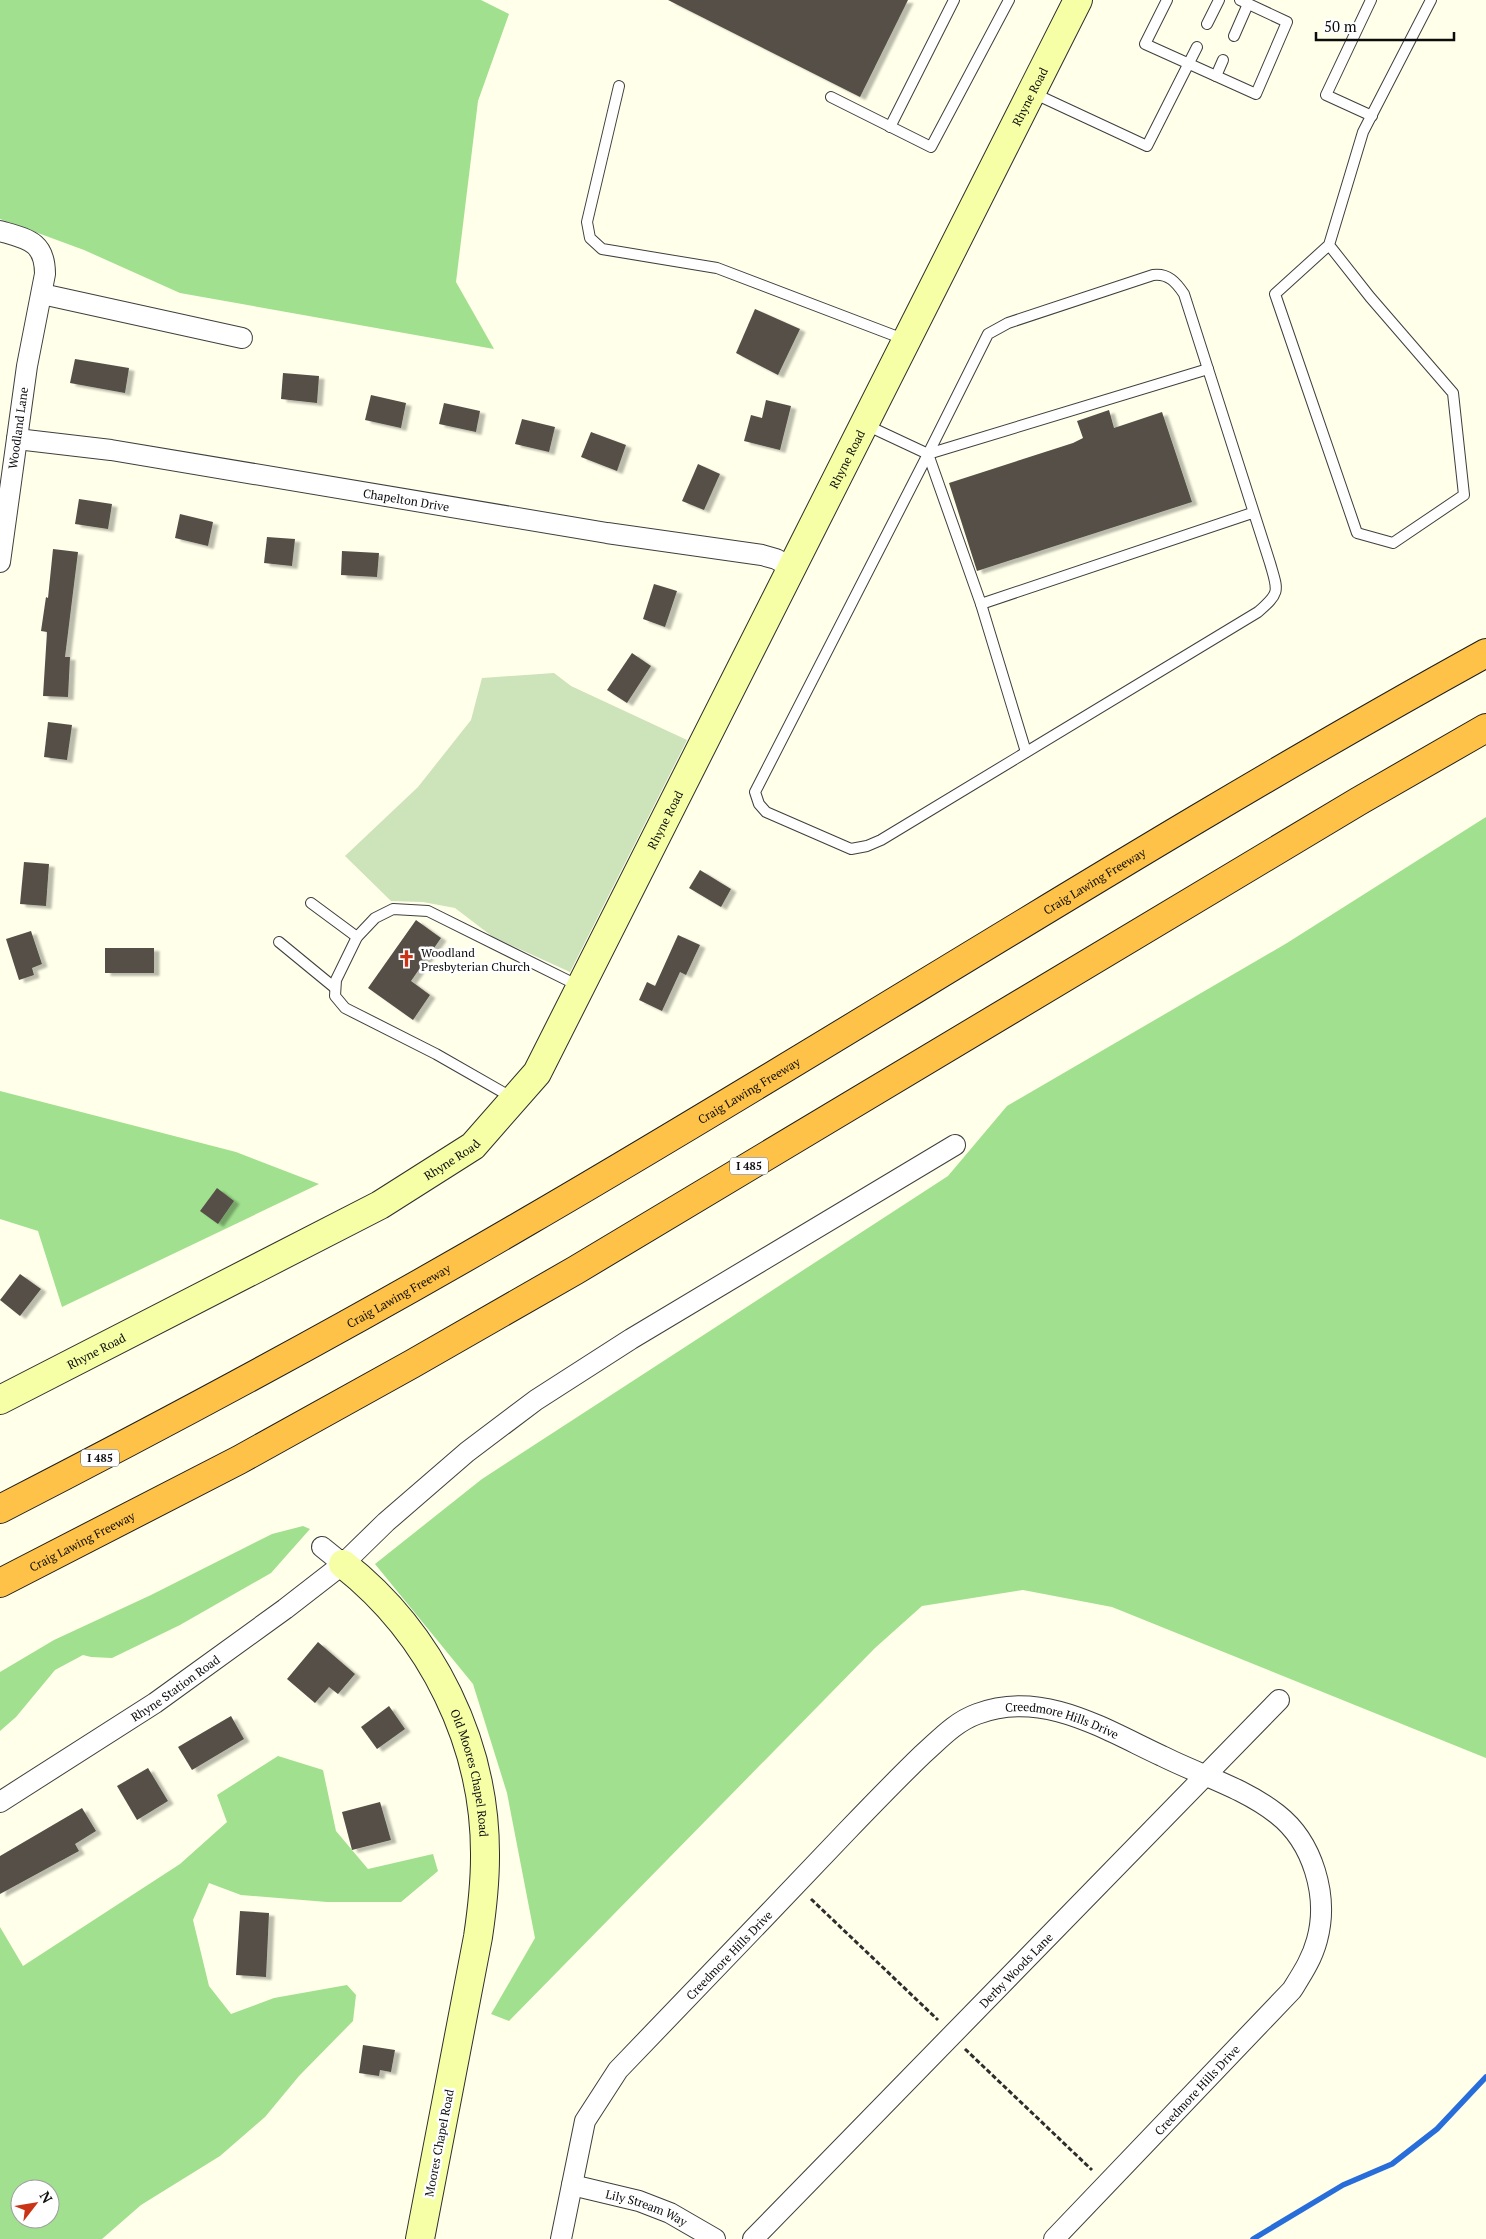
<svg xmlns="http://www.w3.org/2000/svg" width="1486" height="2239" font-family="'PT Serif',serif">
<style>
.forest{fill:#a1e08e;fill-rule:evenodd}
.cemetery{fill:#cde3b9}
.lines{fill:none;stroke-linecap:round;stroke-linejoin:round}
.stream{stroke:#286edb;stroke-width:5.5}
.building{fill:#554f47;filter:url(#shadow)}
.lane-casing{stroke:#3f3f3f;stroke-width:12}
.street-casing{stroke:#3f3f3f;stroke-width:22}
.secondary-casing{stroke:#2e2e2e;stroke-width:30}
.highway-casing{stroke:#1d1d1d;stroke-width:30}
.path{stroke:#2e2e2e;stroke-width:3;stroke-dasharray:5 2.5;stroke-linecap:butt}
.lane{stroke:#fff;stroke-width:10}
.street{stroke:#fff;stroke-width:20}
.secondary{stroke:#f6ffa5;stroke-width:28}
.highway{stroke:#ffc248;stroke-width:28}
.labels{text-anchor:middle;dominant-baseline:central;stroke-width:5;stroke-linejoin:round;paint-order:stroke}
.shield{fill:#fff;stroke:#555;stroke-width:1}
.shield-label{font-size:11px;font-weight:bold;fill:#0c0c0c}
.street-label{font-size:12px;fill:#0c0c0c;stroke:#fff}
.poi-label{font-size:12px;fill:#0c0c0c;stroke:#fff;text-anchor:start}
</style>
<defs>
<filter id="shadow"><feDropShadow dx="5.5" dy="3" stdDeviation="1" flood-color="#0004"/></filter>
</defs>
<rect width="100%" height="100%" fill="#ffffea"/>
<g class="forest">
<polygon points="0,0 481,0 509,14 478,101 456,282 494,349 180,293 84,250 0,219"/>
<polygon points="1486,817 1486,1758 1112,1607 1023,1590 922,1606 875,1648 509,2021 491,2014 535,1938 507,1793 473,1684 375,1564 482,1479 948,1176 1007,1106 1287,943"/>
<polygon points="0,1091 236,1152 319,1184 62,1307 38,1231 0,1219"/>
<polygon points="303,1526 310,1529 271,1573 180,1625 112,1658 91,1657 83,1655 55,1670 16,1717 0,1731 0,1672 54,1640 151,1595 272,1534"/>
<path d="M 278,1756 L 323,1770 L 336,1831 L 368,1869 L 433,1854 L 438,1871 L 401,1902 L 327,1902 L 241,1895 L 209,1883 L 193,1920 L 209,1986 L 231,2014 L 274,1998 L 347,1985 L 356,1995 L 353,2021 L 299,2076 L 265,2117 L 220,2156 L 141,2205 L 102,2239 L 0,2239 L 0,1927 L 23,1966 L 180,1864 L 227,1822 L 217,1795 ZM 20,2189 L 50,2189 L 50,2219 L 20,2219 Z"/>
</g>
<polygon class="cemetery" points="554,673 571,686 687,740 570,972 493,937 455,908 423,902 391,901 345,856 418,787 471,720 482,678"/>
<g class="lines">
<polyline class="stream" points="1253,2239 1343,2185 1392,2164 1437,2129 1486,2077"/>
</g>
<g class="building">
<polygon points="668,0 908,0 860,97"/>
<polygon points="755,309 800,329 778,375 736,353"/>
<polygon points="75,359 129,368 125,393 70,383"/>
<polygon points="283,373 319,376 317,403 281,399"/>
<polygon points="371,395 406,403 401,428 365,420"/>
<polygon points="766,400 791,406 780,450 744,441 751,415 762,418"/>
<polygon points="444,403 480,411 476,432 439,424"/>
<polygon points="1109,410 1114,428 1162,412 1192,502 977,571 949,483 1073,443 1083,438 1077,421"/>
<polygon points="522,419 555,427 549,452 515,444"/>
<polygon points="591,432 626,445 617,471 581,457"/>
<polygon points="698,464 720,474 704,510 682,501"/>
<polygon points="79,499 112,504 108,529 75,524"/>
<polygon points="180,514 213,522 208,546 175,538"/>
<polygon points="267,537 295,539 292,566 264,563"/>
<polygon points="53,549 78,552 65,657 70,657 68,697 43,696 47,632 41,631 46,597 48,598"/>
<polygon points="342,551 379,553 377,577 341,575"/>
<polygon points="654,584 677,591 665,627 643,619"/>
<polygon points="632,653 651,666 627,703 607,690"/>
<polygon points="48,722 72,725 67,760 44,757"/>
<polygon points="24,862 49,864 46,906 20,904"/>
<polygon points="700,870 731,889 721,907 689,888"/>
<polygon points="416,920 441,938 411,981 430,995 413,1020 368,988"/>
<polygon points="31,931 42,964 32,968 34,975 19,980 6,939"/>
<polygon points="678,935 700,945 686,975 680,972 662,1011 639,1000 647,982 655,986"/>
<rect x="105" y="948" width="49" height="25"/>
<polygon points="217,1188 234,1201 218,1224 200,1211"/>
<polygon points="20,1274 41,1289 20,1316 0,1300"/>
<polygon points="318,1642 355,1674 338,1694 329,1687 315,1703 287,1679"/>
<polygon points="389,1706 405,1729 377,1749 361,1727"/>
<polygon points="231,1716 244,1739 192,1770 178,1747"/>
<polygon points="148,1768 168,1801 137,1820 117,1786"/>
<polygon points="380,1802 391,1840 352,1850 342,1812"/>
<polygon points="82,1808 96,1831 75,1844 79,1851 0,1894 0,1856"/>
<polygon points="240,1911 269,1913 266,1977 236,1975"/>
<polygon points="363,2045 395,2050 391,2072 380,2070 379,2076 359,2073"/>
</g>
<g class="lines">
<defs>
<g id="lane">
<polyline points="1167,0 1145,44 1256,94 1287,22 1240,0"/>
<polyline points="1371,0 1326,95 1372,116"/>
<polyline points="1207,24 1219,0"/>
<polyline points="1234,36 1248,4"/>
<polyline points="1216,76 1223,60"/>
<polyline points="619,86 587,222 590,238 602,249 717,268 906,340"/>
<polyline points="1033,93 1147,146 1197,47"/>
<polyline points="831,97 931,147 1009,0"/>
<polyline points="890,127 954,0"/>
<polyline points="1329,245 1370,297 1453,393 1464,495 1393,543 1357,533 1275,294 1329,245 1363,132 1431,0"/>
<polyline points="866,425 928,454 1208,369"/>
<path d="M 928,454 L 755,792 L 759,804 L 766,812 L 851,849 L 867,846 L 881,840 L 1258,612 C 1281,592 1278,591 1270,563 L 1184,294 C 1176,282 1168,273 1153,275 L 1008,323 L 988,334 L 928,454 L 981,604 L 1252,513"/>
<polyline points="981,604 1026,752"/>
<polyline points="311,903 357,937"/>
<polyline points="279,942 335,988"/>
<polyline points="513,1098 436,1054 345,1008 335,996 336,980 357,937 375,918 393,909 428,911 579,986"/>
</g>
<g id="street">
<path d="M 0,231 C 27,239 45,241 45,274 L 27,366 L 0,562"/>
<polyline points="42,294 242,338"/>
<path id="s1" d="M 17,439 L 111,450 L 607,533 L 762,555 L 776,559 L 792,568"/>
<polyline points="322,1547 343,1564"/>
<path id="s2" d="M 0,1802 L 155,1703 L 285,1609 L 343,1564 L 386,1522 L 467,1452 L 536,1400 L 631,1339 L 955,1145"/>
<path id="s3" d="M 572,2185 L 639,2201 L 670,2213 L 715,2239"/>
<path id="s4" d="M 561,2239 L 585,2121 L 618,2070 C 695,1990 771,1911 847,1831 C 872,1805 897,1779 923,1754 C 940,1739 955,1722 977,1714 C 1042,1689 1104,1729 1162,1756 C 1200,1775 1244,1788 1277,1814 C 1313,1842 1329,1896 1317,1940 C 1312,1959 1302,1974 1292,1990 L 1054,2239"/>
<path id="s5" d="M 753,2239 L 1279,1700"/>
</g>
<g id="secondary">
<path id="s6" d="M 0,1400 L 380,1205 L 473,1146 L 537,1073 L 1078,0"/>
<path id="s7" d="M 343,1564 C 432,1634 486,1744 485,1857 C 485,1884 482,1910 478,1937 L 420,2239"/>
</g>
<g id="highway">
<path id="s8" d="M 0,1509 C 179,1417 356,1322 530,1220 C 850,1034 1161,832 1486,653"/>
<path id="s9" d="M 0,1583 L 239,1460 L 412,1364 L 576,1270 L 1359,801 L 1486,728"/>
</g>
</defs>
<use href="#lane" class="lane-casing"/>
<use href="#street" class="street-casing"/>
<use href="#secondary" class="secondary-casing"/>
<use href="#highway" class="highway-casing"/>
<g class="path">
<polyline points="811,1899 938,2020"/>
<polyline points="965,2049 1092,2170"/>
</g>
<use href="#lane" class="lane"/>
<use href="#street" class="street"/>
<use href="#secondary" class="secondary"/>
<use href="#highway" class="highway"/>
</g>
<defs>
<symbol id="church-bare" viewBox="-9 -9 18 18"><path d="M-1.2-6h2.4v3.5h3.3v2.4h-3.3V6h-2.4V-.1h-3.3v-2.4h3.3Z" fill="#c93316" stroke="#fff" stroke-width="2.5" paint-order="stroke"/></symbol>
</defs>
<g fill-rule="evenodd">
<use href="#church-bare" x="394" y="946" width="25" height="25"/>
</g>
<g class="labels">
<g class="shield">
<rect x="730" y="1157.5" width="38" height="17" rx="4"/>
<rect x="81" y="1449.5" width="38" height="17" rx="4"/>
</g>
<g class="shield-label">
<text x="749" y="1166">I 485</text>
<text x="100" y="1458">I 485</text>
</g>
<g class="street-label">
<text stroke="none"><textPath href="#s6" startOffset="1728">Rhyne Road</textPath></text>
<text transform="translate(18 428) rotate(-82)">Woodland Lane</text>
<text stroke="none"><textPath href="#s6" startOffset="1322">Rhyne Road</textPath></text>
<text stroke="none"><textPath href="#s1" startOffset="394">Chapelton Drive</textPath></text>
<text stroke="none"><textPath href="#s6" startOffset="918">Rhyne Road</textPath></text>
<text stroke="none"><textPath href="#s8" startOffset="1262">Craig Lawing Freeway</textPath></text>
<text stroke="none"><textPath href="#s8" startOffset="858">Craig Lawing Freeway</textPath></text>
<text stroke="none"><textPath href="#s6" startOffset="512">Rhyne Road</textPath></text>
<text stroke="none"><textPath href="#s8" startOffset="452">Craig Lawing Freeway</textPath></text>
<text stroke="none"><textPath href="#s6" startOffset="108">Rhyne Road</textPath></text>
<text stroke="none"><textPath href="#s9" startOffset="92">Craig Lawing Freeway</textPath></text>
<text stroke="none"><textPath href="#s2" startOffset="209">Rhyne Station Road</textPath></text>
<text stroke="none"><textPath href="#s4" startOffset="776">Creedmore Hills Drive</textPath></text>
<text stroke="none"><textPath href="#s7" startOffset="251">Old Moores Chapel Road</textPath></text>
<text stroke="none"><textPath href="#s4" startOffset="341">Creedmore Hills Drive</textPath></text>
<text stroke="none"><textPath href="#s5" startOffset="376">Derby Woods Lane</textPath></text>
<text transform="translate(1197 2090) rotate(-47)">Creedmore Hills Drive</text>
<text transform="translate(439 2143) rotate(-79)">Moores Chapel Road</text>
<text stroke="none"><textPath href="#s3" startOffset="78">Lily Stream Way</textPath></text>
</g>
<g class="poi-label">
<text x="421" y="952">Woodland<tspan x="421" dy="14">Presbyterian Church</tspan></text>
</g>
</g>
<g transform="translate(35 2204) rotate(59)"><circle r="24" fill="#ffffff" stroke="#9e9e9e"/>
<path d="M0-4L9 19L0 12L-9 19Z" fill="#c93316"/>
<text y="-8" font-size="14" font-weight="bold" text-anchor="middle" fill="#0c0c0c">N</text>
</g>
<path d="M1316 32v8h138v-8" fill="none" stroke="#0c0c0c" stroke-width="2.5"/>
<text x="1324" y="32" font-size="15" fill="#0c0c0c" stroke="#ffffff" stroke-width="4" paint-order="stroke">50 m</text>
</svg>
